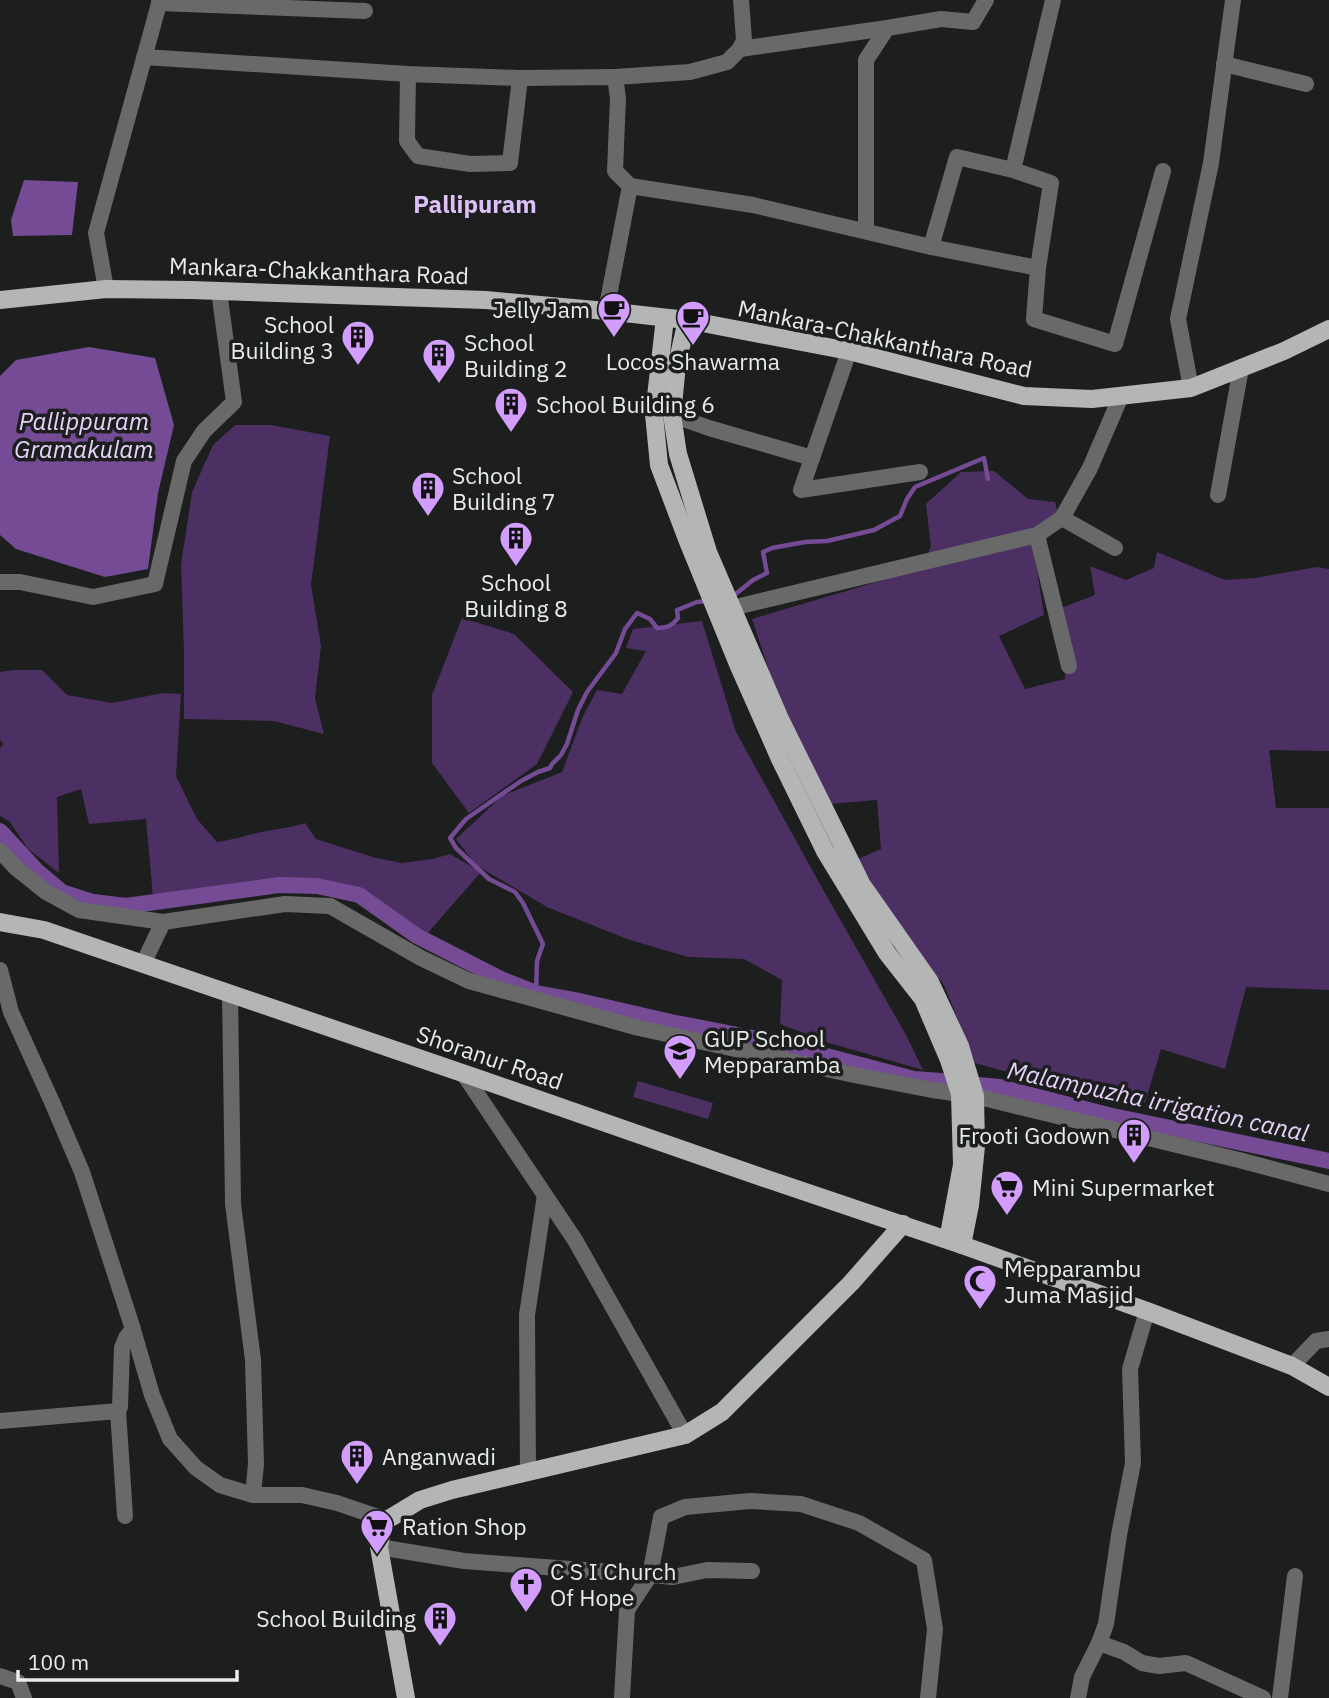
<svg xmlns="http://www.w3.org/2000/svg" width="1329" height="1698" font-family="'IBM Plex Sans',sans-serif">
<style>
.green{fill:#4c2f63}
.water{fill:#744b94}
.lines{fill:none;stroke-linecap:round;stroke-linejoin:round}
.stream{stroke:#744b94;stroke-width:4.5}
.canal{stroke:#744b94;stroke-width:16}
.minor{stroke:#686968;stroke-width:16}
.major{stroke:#b3b6b4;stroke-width:18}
.labels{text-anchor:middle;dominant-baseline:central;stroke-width:7;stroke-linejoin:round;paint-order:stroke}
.street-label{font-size:23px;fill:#e9ecea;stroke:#1c1f1d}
.poi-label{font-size:23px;fill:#e9ecea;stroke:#1c1f1d;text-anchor:start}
.neighbourhood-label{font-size:24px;font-weight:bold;fill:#dcc0f6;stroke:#1c1f1d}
.water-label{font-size:24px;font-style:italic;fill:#e7d2fb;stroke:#1c1f1d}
</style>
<rect width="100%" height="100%" fill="#1c1f1d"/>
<g class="green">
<polygon points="235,425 271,425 330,436 311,585 321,646 315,698 324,734 274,721 184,719 184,650 181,565 192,492 213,445"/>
<polygon points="994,471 1028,499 1055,502 1060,522 1032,537 1044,615 999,636 1025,689 1065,679 1061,608 1095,595 1090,566 1126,580 1154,568 1157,552 1225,580 1255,578 1317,567 1329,569 1329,751 1269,750 1276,808 1329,808 1329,990 1246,987 1225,1069 1161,1049 1145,1103 1037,1080 975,1063 944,985 896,925 858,859 881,849 877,800 829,804 781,707 752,619 920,569 931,547 926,504 961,472"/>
<polygon points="462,618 514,634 573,692 537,764 469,813 432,763 432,695"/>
<polygon points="702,621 736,732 821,886 906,1035 923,1070 829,1043 780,1024 782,980 744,959 688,957 627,939 547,907 476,865 456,839 502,796 562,772 583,716 597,690 622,694 646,651 626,648 633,629"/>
<path d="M 14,670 L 42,670 L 67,695 L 112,703 L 163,693 L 181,694 L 176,776 L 197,819 L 217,842 C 232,840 246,836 261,832 C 276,829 291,828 305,823 L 316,839 L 376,858 L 402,863 L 432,859 L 450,854 L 481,872 L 426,935 L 349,885 L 309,878 L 261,879 L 153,897 L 146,819 L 89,824 L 81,789 L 57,797 L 59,873 L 28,849 L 10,822 L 0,816 L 0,748 L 3,744 L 0,739 L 0,672 Z"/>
<polygon points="638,1081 713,1103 708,1119 633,1097"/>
</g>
<g class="water">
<polygon points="24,180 78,182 72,235 13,236 11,220"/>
<polygon points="89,347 155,358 174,425 158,493 148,569 105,577 16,549 0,535 0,376 16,360"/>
</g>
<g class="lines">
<g class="stream">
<polyline points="732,597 753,580 767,573 763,552 772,548 805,542 827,541 874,530 900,516 907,499 915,487 984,458 988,479"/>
<path d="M 536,993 L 537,961 L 543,944 L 523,903 L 515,892 L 489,879 L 456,848 L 450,838 L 466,819 L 521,781 L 538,772 L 550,768 L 552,764 L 561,755 L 567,744 L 578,710 L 587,692 L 616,653 L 625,629 L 637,613 L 650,619 L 657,628 C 667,628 672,626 678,618 L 677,610 L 697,602 L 709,601"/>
</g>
<g class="canal">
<polyline points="0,831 36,870 62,892 93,902 126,906 279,885 317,886 359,895 417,936 503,980 536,993 575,1000 671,1022 769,1041 914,1079 941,1081"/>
<polyline points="978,1085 1000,1087 1108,1115 1329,1161"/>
</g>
<g class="minor">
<polyline points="159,3 365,11"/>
<polyline points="740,49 744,40 741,0"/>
<polyline points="144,57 408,74 520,78 615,77 618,98 615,171 630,186 753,205 931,247 1038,268 1034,319 1115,344 1163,171"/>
<polyline points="1224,64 1306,84"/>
<polyline points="408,74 407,141 418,156 470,164 510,163 520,78"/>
<polyline points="615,77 690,72 727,62 740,49 887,28"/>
<polyline points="866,231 866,60 887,28 941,19 973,22 986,0"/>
<polyline points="931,247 957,157 1013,170"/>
<polyline points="1038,268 1051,183 1013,170 1053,0"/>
<polyline points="106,289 96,233 160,0"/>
<polyline points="606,311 630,186"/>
<polyline points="849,351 801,490 920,472"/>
<polyline points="1191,388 1178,319 1211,163 1233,0"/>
<polyline points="672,415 709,428 812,458"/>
<polyline points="1218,495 1241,368"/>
<polyline points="1062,518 1115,548"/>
<polyline points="1037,535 1069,666"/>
<polyline points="0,582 20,582 93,597 155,584 184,461 204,431 234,402 219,291"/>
<polyline points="732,608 1037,535 1062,518 1090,468 1121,396"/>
<polyline points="0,851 16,868 46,892 79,910 163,922 285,904 330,906 421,958 469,981 639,1028 854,1075 932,1090 975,1096 1239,1160 1329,1184"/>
<polyline points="143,964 163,922"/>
<polyline points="0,970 11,1012 52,1102 82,1172 131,1323 152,1395 170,1439 196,1468 220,1485 253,1495 302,1495 337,1503 387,1520"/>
<polyline points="230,993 233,1204 253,1360 256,1464 253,1495"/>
<polyline points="463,1073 575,1240 685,1435"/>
<polyline points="1292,1366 1316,1341 1329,1339"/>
<polyline points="118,1411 125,1516"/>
<polyline points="0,1421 118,1411 120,1407 122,1348 126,1338 133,1329"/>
<polyline points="528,1472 527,1315 545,1195"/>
<polyline points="379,1547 464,1561 650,1575 661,1517 685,1507 750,1501 801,1504 859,1523 924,1560 935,1629 928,1698"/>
<polyline points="1099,1643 1124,1652 1142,1663 1159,1666 1186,1663 1263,1698"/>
<polyline points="0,1676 18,1682 24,1698"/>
<polyline points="622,1698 627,1610 650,1575 673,1577 707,1570 752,1571"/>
<polyline points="1078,1698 1082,1677 1099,1643 1106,1624 1119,1535 1133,1463 1130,1369 1147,1311"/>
<polyline points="1280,1698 1295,1576"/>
</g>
<g class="major">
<polyline points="0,300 106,289 191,290 486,300 606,311 687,320 849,351 1024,396 1092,399 1191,388 1284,351 1329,329"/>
<polyline points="665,318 654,414 659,465 687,539 738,664 780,759 825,851 887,953 923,999 949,1060 960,1094 962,1165 948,1240"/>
<polyline points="687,320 677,364 672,415 678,454 708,552 780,719 862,885 930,982 960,1046 975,1096 976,1146 970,1205 962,1245"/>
<polyline points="0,922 44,930 474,1077 761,1177 962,1245 1147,1311 1292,1366 1329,1387"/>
<polyline points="406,1698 379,1547 382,1530 387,1520 420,1500 452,1490 685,1435 722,1412 851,1283 903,1224"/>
</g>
</g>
<defs>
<symbol id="cafe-pin" viewBox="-11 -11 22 30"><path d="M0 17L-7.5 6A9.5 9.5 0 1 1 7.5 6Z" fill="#d29dfd" stroke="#1c1f1d"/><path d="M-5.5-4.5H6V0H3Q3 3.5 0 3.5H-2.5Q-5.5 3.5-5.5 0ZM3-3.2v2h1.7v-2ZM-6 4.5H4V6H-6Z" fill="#111"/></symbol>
<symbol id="building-pin" viewBox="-11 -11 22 30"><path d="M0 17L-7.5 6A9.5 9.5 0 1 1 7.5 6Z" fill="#d29dfd" stroke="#1c1f1d"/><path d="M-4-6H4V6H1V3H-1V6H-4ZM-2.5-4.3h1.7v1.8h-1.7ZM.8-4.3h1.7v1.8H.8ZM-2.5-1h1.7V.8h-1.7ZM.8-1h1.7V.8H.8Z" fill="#111"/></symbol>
<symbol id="school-pin" viewBox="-11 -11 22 30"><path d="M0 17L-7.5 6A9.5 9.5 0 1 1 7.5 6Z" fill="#d29dfd" stroke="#1c1f1d"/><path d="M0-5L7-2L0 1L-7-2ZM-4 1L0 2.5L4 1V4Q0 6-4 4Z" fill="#111"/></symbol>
<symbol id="supermarket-pin" viewBox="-11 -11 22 30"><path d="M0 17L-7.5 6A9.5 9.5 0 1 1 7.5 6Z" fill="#d29dfd" stroke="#1c1f1d"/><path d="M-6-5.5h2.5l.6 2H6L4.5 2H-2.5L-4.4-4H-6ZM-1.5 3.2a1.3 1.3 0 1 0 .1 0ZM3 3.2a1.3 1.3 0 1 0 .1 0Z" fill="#111"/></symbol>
<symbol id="mosque-pin" viewBox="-11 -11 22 30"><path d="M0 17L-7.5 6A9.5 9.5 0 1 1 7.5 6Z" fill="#d29dfd" stroke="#1c1f1d"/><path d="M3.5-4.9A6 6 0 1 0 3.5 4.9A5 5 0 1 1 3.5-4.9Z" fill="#111"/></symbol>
<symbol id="church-pin" viewBox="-11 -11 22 30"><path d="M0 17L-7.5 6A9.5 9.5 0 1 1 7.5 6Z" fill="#d29dfd" stroke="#1c1f1d"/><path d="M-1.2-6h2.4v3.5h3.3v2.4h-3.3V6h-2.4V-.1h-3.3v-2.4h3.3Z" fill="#111"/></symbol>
</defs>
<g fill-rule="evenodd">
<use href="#cafe-pin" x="595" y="290" width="38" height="52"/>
<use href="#cafe-pin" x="674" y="298" width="38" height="52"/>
<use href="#building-pin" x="339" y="318" width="38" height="52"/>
<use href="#building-pin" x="420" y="336" width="38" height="52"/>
<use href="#building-pin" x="492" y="385" width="38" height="52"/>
<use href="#building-pin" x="409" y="469" width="38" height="52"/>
<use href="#building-pin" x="497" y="519" width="38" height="52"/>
<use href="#school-pin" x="661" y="1032" width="38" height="52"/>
<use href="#building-pin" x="1115" y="1116" width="38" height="52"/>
<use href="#supermarket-pin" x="988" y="1168" width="38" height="52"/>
<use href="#mosque-pin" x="961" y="1262" width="38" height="52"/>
<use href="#building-pin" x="338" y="1437" width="38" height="52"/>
<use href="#supermarket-pin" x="358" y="1507" width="38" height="52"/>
<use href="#church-pin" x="507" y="1565" width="38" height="52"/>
<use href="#building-pin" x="421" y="1599" width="38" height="52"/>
</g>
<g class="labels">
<g class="street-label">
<text transform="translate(319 270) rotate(2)">Mankara-Chakkanthara Road</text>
<text transform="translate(885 338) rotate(12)">Mankara-Chakkanthara Road</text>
<text transform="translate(490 1057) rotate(19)">Shoranur Road</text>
</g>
<g class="poi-label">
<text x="590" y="309" text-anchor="end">Jelly Jam</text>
<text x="334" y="324" text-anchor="end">School<tspan x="334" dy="26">Building 3</tspan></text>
<text x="464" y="342">School<tspan x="464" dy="26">Building 2</tspan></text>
<text x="693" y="361" text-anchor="middle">Locos Shawarma</text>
<text x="536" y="404">School Building 6</text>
<text x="452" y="475">School<tspan x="452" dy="26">Building 7</tspan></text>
<text x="516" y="582" text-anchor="middle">School<tspan x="516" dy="26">Building 8</tspan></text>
<text x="704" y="1038">GUP School<tspan x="704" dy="26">Mepparamba</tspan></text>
<text x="1110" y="1135" text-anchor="end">Frooti Godown</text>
<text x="1032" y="1187">Mini Supermarket</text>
<text x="1004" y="1268">Mepparambu<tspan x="1004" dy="26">Juma Masjid</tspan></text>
<text x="382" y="1456">Anganwadi</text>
<text x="402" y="1526">Ration Shop</text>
<text x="550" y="1571">C S I Church<tspan x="550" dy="26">Of Hope</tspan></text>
<text x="416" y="1618" text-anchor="end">School Building</text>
</g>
<g class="neighbourhood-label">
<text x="475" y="204">Pallipuram</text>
</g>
<g class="water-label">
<text x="84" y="421">Pallippuram<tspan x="84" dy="28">Gramakulam</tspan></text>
<text transform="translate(1158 1101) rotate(12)">Malampuzha irrigation canal</text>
</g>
</g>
<path d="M18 1670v10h219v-10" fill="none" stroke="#e9ecea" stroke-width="3.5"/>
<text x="28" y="1670" font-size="21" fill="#e9ecea" stroke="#1c1f1d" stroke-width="5" paint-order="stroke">100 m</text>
</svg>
